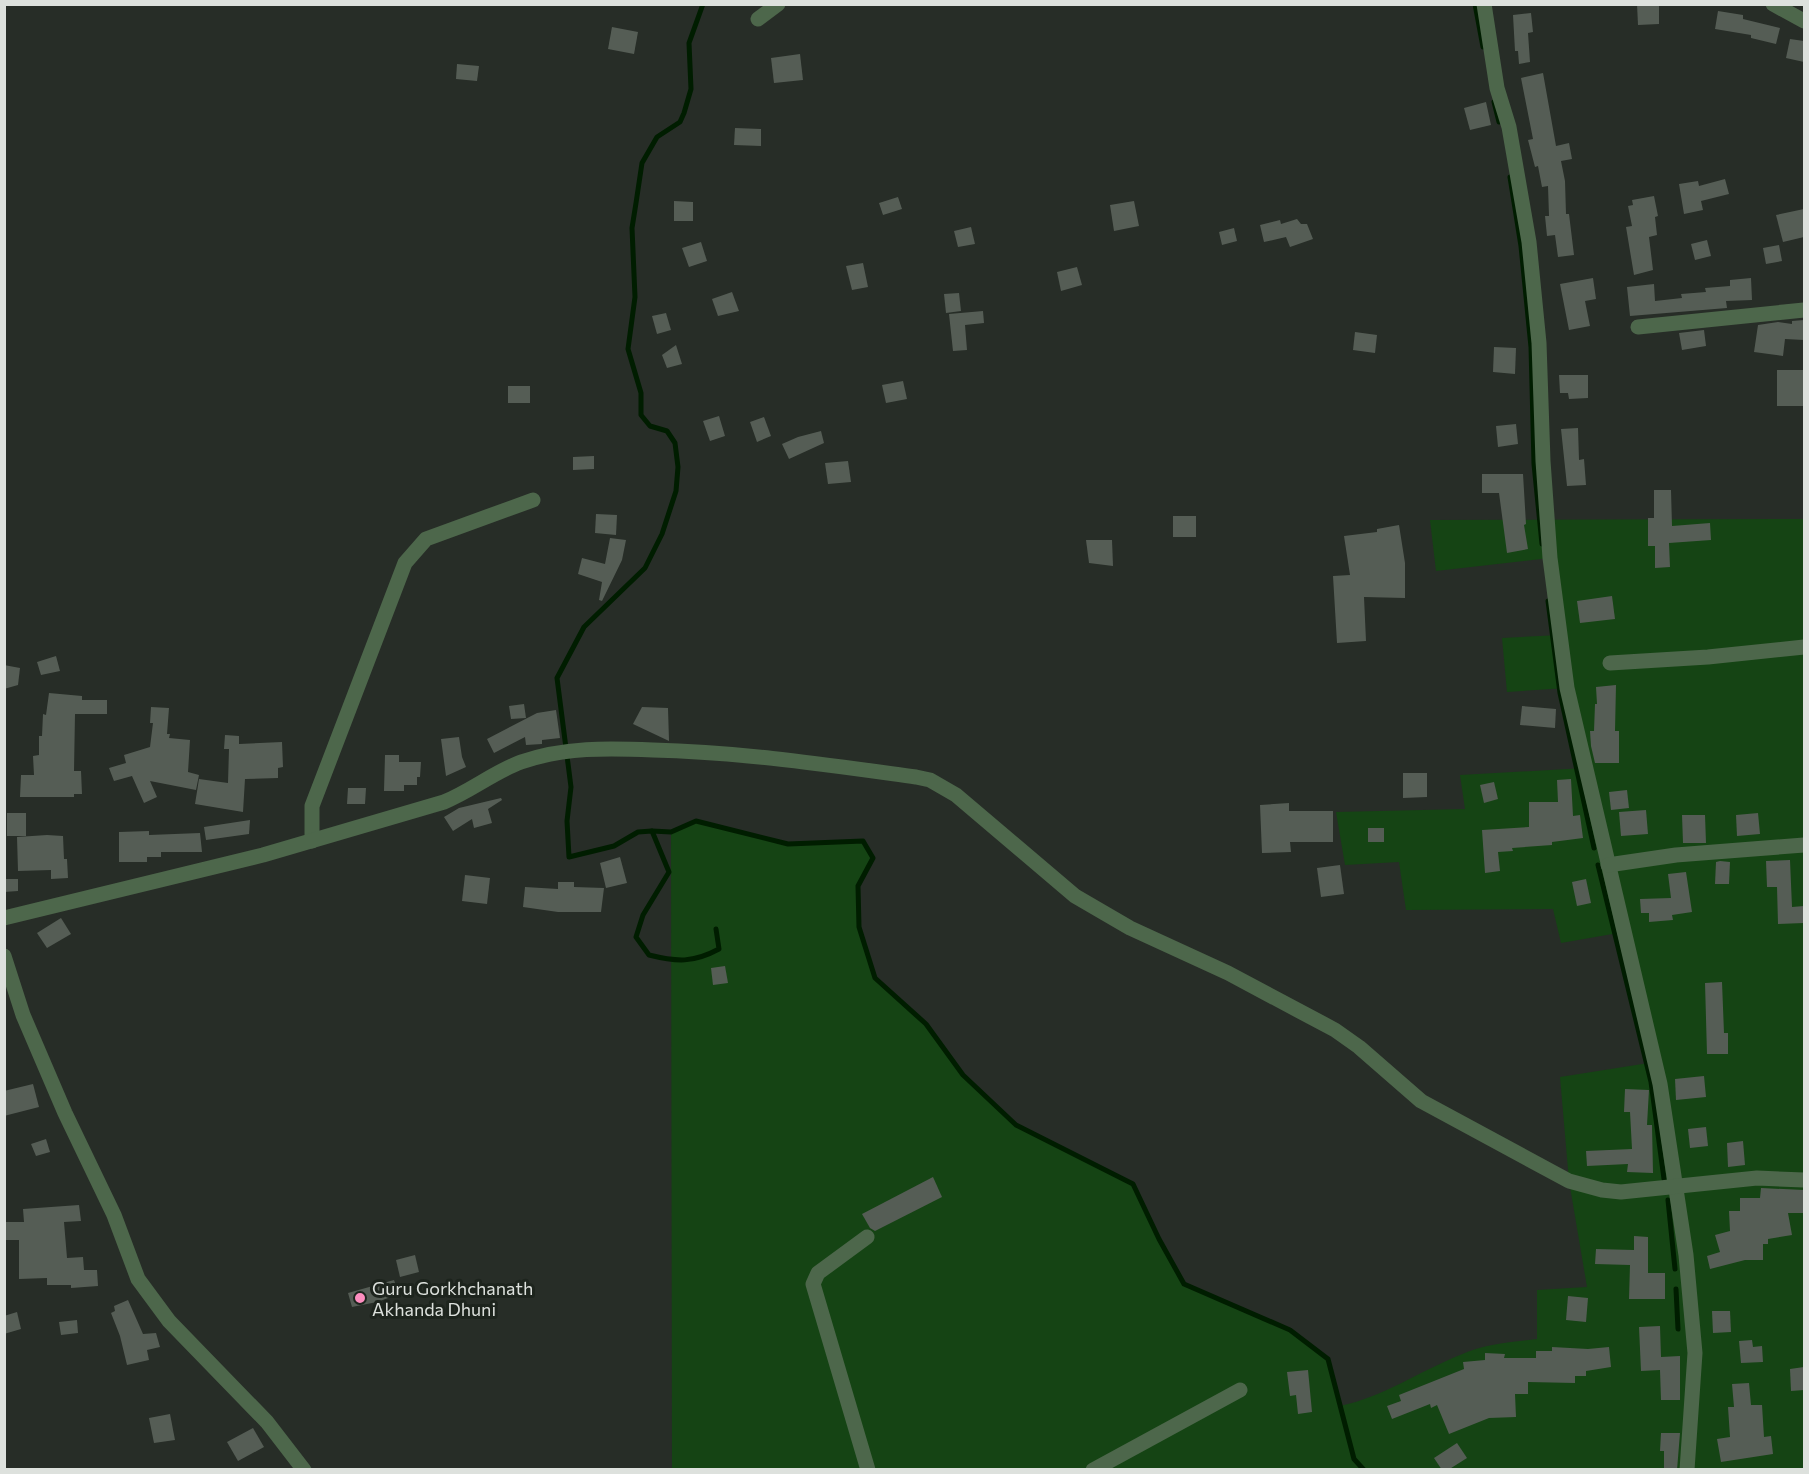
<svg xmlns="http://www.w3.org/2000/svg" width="1809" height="1474" font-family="Commissioner,sans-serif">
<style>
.green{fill:#154414}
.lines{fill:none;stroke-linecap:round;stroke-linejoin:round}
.stream{stroke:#001d00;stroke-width:5}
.building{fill:#555d55}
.minor{stroke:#4d674b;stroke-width:15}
.poi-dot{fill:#fd8ebf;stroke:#1d241d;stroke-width:2}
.labels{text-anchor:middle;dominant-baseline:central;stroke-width:6;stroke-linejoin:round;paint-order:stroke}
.poi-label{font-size:18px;fill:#dde1dd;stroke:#1d241d;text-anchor:start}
</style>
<rect width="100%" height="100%" fill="#272d27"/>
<path class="green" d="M 1804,519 L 1804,1469 L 672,1469 L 671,832 L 696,821 L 788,844 L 863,841 L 873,858 L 858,886 L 859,927 L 875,978 L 926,1024 L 963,1075 L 1016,1125 L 1133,1184 L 1159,1239 L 1184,1284 L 1290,1330 L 1328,1359 L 1340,1406 C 1383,1397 1420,1371 1460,1355 C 1484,1344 1511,1342 1537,1339 L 1537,1290 L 1587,1287 L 1569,1181 L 1560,1077 L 1655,1062 L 1624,932 L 1561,943 L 1553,909 L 1406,910 L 1399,862 L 1345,865 L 1336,812 L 1465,809 L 1460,775 L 1585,768 L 1567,688 L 1507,692 L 1502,638 L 1560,635 L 1550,558 L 1436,571 L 1430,520 Z"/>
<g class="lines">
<g class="stream">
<path d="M 703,4 L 689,43 L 691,89 L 684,113 L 680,122 L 657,137 L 642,163 L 636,203 L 632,228 L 635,297 L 628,349 L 641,393 L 641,415 L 650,426 L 667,431 L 675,443 L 678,467 L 676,491 L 662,534 L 645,568 L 584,627 L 557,678 L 571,787 L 567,821 L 569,857 L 614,846 L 638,832 L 652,831 L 669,872 L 643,915 L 636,937 L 649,955 C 677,962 693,963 719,949 L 716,929"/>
<polyline points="1475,4 1483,47"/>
<polyline points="1494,102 1499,122"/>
<polyline points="1510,177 1521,246 1531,347 1534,464 1542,544"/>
<polyline points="1548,601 1560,693 1594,848"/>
<polyline points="652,831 671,832 696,821 788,844 863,841 873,858 858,886 859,927 875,978 926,1024 963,1075 1016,1125 1133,1184 1159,1239 1184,1284 1290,1330 1328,1359 1354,1459 1364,1470"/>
<polyline points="1598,865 1651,1082 1664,1179"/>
<polyline points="1668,1200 1675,1269"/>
<polyline points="1676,1289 1678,1329"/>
</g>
</g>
<g class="building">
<polygon points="1637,4 1659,4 1659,24 1638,25"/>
<polygon points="1718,11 1743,15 1743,19 1780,28 1776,44 1751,38 1751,35 1715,29"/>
<polygon points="1531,13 1533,32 1528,33 1530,62 1519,64 1518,51 1515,51 1513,15"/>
<polygon points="612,27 638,32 634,54 608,49"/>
<polygon points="1790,39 1804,41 1804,62 1786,58"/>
<polygon points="800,54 803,80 774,83 771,58"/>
<polygon points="457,64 479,66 477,81 456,79"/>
<polygon points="1543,73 1556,146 1569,143 1572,159 1561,161 1565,181 1566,214 1569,214 1574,255 1558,257 1555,235 1547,236 1545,216 1549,216 1548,186 1542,187 1538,166 1535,167 1528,140 1533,139 1521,78"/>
<polygon points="1486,102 1491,125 1470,130 1464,108"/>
<polygon points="735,128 761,129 761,146 734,145"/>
<polygon points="1725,179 1729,194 1701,201 1703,210 1684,214 1679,184 1698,181 1699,186"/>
<polygon points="1654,196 1658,216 1655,217 1657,235 1649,237 1653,270 1634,275 1626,227 1632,226 1628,206 1633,205 1632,200"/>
<polygon points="898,197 902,209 883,215 879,203"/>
<polygon points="674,201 693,202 693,221 674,221"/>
<polygon points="1134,201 1139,226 1114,231 1110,205"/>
<polygon points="1804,209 1804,237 1783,242 1776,215"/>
<polygon points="1297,219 1301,224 1307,224 1313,239 1290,247 1286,237 1264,242 1260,225 1280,220 1281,224"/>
<polygon points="971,227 975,244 958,247 954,231"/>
<polygon points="1234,228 1237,241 1222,245 1219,232"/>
<polygon points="1707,240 1711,256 1695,260 1691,244"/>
<polygon points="701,242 707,261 689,267 682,248"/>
<polygon points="1779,245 1782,261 1766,264 1763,248"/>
<polygon points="863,263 868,287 852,290 846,266"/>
<polygon points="1077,267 1082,285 1061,291 1057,272"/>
<polygon points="1593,278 1596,299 1585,301 1590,326 1569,330 1560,284"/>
<polygon points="1751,278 1752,300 1726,301 1727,308 1630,316 1627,287 1654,284 1655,301 1682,298 1681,294 1706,292 1705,288 1730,286 1730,280"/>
<polygon points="732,292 739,311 718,316 712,299"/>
<polygon points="959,293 961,311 946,313 944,294"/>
<polygon points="983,311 984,323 965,325 967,350 953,351 949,314"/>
<polygon points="666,313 671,330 657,334 652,316"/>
<polygon points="1804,320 1804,340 1785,339 1783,356 1754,352 1758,325 1778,322 1792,324 1792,321"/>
<polygon points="1704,330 1706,346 1682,350 1679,333"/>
<polygon points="1355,332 1377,335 1375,353 1353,350"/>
<polygon points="676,345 682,364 667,368 662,355"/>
<polygon points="1494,347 1516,348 1515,374 1493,372"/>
<rect x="1777" y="370" width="27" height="36"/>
<polygon points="1559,375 1588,375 1588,398 1569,399 1568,393 1560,393"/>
<polygon points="903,381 907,399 886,403 882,385"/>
<rect x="508" y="386" width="22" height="17"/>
<polygon points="719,416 725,436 710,441 703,421"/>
<polygon points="764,417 771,436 757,442 750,422"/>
<polygon points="1516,424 1518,444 1498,447 1496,426"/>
<polygon points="1578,428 1579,460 1584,459 1586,485 1567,486 1561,429"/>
<polygon points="821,431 824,443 789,459 782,444 798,437"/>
<polygon points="594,456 594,469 573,470 573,457"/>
<polygon points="848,461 851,482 828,484 825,463"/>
<polygon points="1482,474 1523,474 1526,524 1524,525 1528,549 1507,553 1499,493 1482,493"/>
<polygon points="1654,490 1671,490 1672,526 1710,523 1711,540 1669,543 1670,567 1655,568 1655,546 1648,546 1648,518 1654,518"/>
<polygon points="596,514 617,515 616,535 595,533"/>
<rect x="1173" y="516" width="23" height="21"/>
<polygon points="1399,525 1405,563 1405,598 1364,597 1366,641 1337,643 1333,576 1350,575 1344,536 1377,532 1377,529"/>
<polygon points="610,538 626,540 622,560 602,601 599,600 602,582 578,574 582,558 605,564"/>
<polygon points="1086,540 1112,540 1113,566 1089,563"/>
<polygon points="1612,596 1615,619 1580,623 1577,601"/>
<polygon points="56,656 60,671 41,675 37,662"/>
<polygon points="4,665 20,668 18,685 4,689"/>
<polygon points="1616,685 1615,731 1619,731 1619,763 1595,763 1591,746 1590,731 1594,731 1595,704 1597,704 1596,687"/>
<polygon points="49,693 82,696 82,700 107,700 107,714 75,714 74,771 81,771 82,794 74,794 74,797 20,797 21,775 34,775 33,756 39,755 39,736 42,736 43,714 46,715"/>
<polygon points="524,704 526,718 511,719 509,706"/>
<polygon points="1522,706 1556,709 1555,728 1520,725"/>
<polygon points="151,707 169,708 167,734 170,734 169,738 190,740 188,772 199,775 196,790 150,781 157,797 144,803 132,776 114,781 109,768 126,763 124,755 150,747 153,723 150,723"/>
<polygon points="642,707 668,708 669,741 633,724"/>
<polygon points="556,710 560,738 542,740 542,744 526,745 525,737 494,753 487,739 537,713"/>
<polygon points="225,735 239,736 239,744 282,742 283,767 278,768 278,778 245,779 243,812 195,804 199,779 228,783 229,749 224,749"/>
<polygon points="459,737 462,757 466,767 446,776 441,739"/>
<polygon points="385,755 399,755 399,762 421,762 420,777 417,777 417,785 404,785 404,791 384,791"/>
<polygon points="1403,773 1427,773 1427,797 1403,798"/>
<polygon points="1571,779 1573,816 1580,815 1583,838 1552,842 1552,845 1512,848 1513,851 1498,852 1500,871 1485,873 1482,830 1529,827 1529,802 1558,802 1557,780"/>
<polygon points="1494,782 1498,799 1484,803 1480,785"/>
<polygon points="348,788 366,788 365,804 347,804"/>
<polygon points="1627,790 1629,808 1611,810 1609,792"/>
<polygon points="501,798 502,800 488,809 492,823 474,828 472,819 453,831 444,817 459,808"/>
<polygon points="1289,803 1289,811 1333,811 1333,842 1290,842 1291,852 1262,853 1260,805"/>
<polygon points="1646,810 1648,834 1621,836 1619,812"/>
<rect x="7" y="813" width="19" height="23"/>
<polygon points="1758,813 1760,834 1737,836 1736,815"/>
<polygon points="1682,815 1705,815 1706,843 1683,843"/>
<polygon points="250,820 249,834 206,840 204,827"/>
<rect x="1368" y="828" width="16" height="14"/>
<polygon points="149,831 149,835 200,833 202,852 161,852 161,857 147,857 147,862 119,862 119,832"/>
<polygon points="47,835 63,836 64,859 67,859 68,878 51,879 51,870 18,871 17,837"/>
<polygon points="620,857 627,883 606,888 600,863"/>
<polygon points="1790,860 1792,907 1804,906 1804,923 1778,924 1777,887 1767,887 1766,861"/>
<polygon points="1720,861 1730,862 1729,884 1715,884 1716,862"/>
<polygon points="1340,865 1344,894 1321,897 1317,868"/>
<polygon points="1686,872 1692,912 1672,915 1673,920 1649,922 1649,913 1641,913 1640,899 1671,898 1668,874"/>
<polygon points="465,875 490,878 487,904 462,901"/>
<polygon points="4,879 18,879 18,891 4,892"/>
<polygon points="1586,879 1591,903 1577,906 1572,882"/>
<polygon points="558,882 574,882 574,887 604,888 601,912 558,912 523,907 525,887 558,889"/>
<polygon points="61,918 71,934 47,948 37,933"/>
<polygon points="725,966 728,983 713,985 711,968"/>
<polygon points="1722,982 1724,1033 1728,1033 1728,1054 1707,1054 1705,983"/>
<polygon points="1704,1076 1706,1097 1676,1100 1675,1079"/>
<polygon points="33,1084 39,1107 4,1116 4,1091"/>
<polygon points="1625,1089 1649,1090 1647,1125 1652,1125 1653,1173 1627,1172 1628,1164 1587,1166 1586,1151 1632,1149 1630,1112 1624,1112"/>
<polygon points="1706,1127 1708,1146 1690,1148 1688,1129"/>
<polygon points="46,1139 50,1152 36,1156 31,1144"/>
<polygon points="1743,1141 1745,1165 1728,1167 1727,1143"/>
<polygon points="933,1177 942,1197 875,1231 870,1228 862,1214"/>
<polygon points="1761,1188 1804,1190 1804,1213 1788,1213 1792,1235 1768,1239 1768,1244 1763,1244 1763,1260 1745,1260 1710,1269 1707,1256 1720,1252 1715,1235 1730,1231 1729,1211 1740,1211 1740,1198 1760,1198"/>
<polygon points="79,1205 81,1221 64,1222 67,1258 83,1257 84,1270 97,1270 98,1286 71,1288 71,1285 47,1285 47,1278 19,1279 19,1240 4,1240 4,1222 24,1222 23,1209"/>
<polygon points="1634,1236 1648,1237 1648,1273 1665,1273 1665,1299 1629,1299 1630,1265 1595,1264 1596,1249 1634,1250"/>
<polygon points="415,1255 419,1272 400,1277 396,1260"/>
<polygon points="394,1280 399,1294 377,1302 352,1307 348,1293"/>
<polygon points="1568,1296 1588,1298 1586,1322 1566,1320"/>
<polygon points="128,1300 143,1334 156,1333 160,1347 147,1350 149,1360 127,1365 120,1336 111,1313 115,1311 114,1306"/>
<polygon points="1712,1311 1730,1311 1731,1332 1713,1333"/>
<polygon points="17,1312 21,1329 4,1334 4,1316"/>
<polygon points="77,1320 78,1333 61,1335 59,1322"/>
<polygon points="1660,1326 1661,1357 1680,1356 1680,1400 1661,1400 1660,1370 1641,1371 1639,1327"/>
<polygon points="1752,1340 1753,1347 1762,1346 1763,1362 1741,1363 1739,1341"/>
<polygon points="1552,1347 1588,1349 1609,1347 1611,1367 1586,1371 1586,1376 1575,1376 1575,1383 1528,1382 1528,1394 1515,1394 1516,1417 1489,1418 1449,1434 1437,1405 1431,1408 1430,1404 1392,1419 1387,1406 1401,1401 1399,1395 1464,1369 1463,1362 1485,1360 1485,1353 1505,1354 1504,1358 1536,1358 1536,1351 1552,1351"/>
<polygon points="1804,1367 1804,1390 1791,1391 1790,1369"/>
<polygon points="1308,1370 1312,1412 1298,1414 1296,1395 1290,1396 1287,1372"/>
<polygon points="1749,1383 1751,1405 1762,1405 1764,1437 1771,1436 1773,1454 1721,1462 1717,1439 1730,1437 1728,1407 1734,1407 1732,1384"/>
<polygon points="170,1414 175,1440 154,1443 149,1418"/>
<polygon points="253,1428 264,1447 238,1461 227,1442"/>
<polygon points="1661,1433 1680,1433 1677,1470 1664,1470 1664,1451 1660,1451"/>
<polygon points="1457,1443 1467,1458 1448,1470 1442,1470 1434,1458"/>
</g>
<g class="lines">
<g class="minor">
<polyline points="1484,4 1497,88 1509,127 1529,242 1539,343 1543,461 1550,558 1567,688 1660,1084 1686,1255 1695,1353 1687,1470"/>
<polyline points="1773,4 1804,21"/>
<polyline points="758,19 778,4"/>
<polyline points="1638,327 1804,310"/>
<polyline points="1610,663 1708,657 1804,647"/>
<polyline points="312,841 312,806 405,563 426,539 533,500"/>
<polyline points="1608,865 1676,855 1804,845"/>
<path d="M 4,918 L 263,855 L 444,802 C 471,791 494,772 521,762 C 564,747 608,748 653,750 C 741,752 828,765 916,777 L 930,780 L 956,795 L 1075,896 L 1130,928 L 1228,973 L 1335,1030 L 1359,1047 L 1421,1101 L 1569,1181 L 1602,1190 L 1621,1192 L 1757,1178 L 1804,1180"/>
<polyline points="4,956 23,1015 65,1113 114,1215 138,1279 169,1321 267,1422 304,1470"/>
<polyline points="867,1237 818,1273 813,1284 868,1470"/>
<polyline points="1093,1470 1240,1390"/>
</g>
</g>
<circle class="poi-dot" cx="360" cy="1298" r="6"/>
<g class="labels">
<g class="poi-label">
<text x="372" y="1288">Guru Gorkhchanath<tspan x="372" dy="21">Akhanda Dhuni</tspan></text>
</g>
</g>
<rect width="1809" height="1474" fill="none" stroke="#dde1dd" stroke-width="12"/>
</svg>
